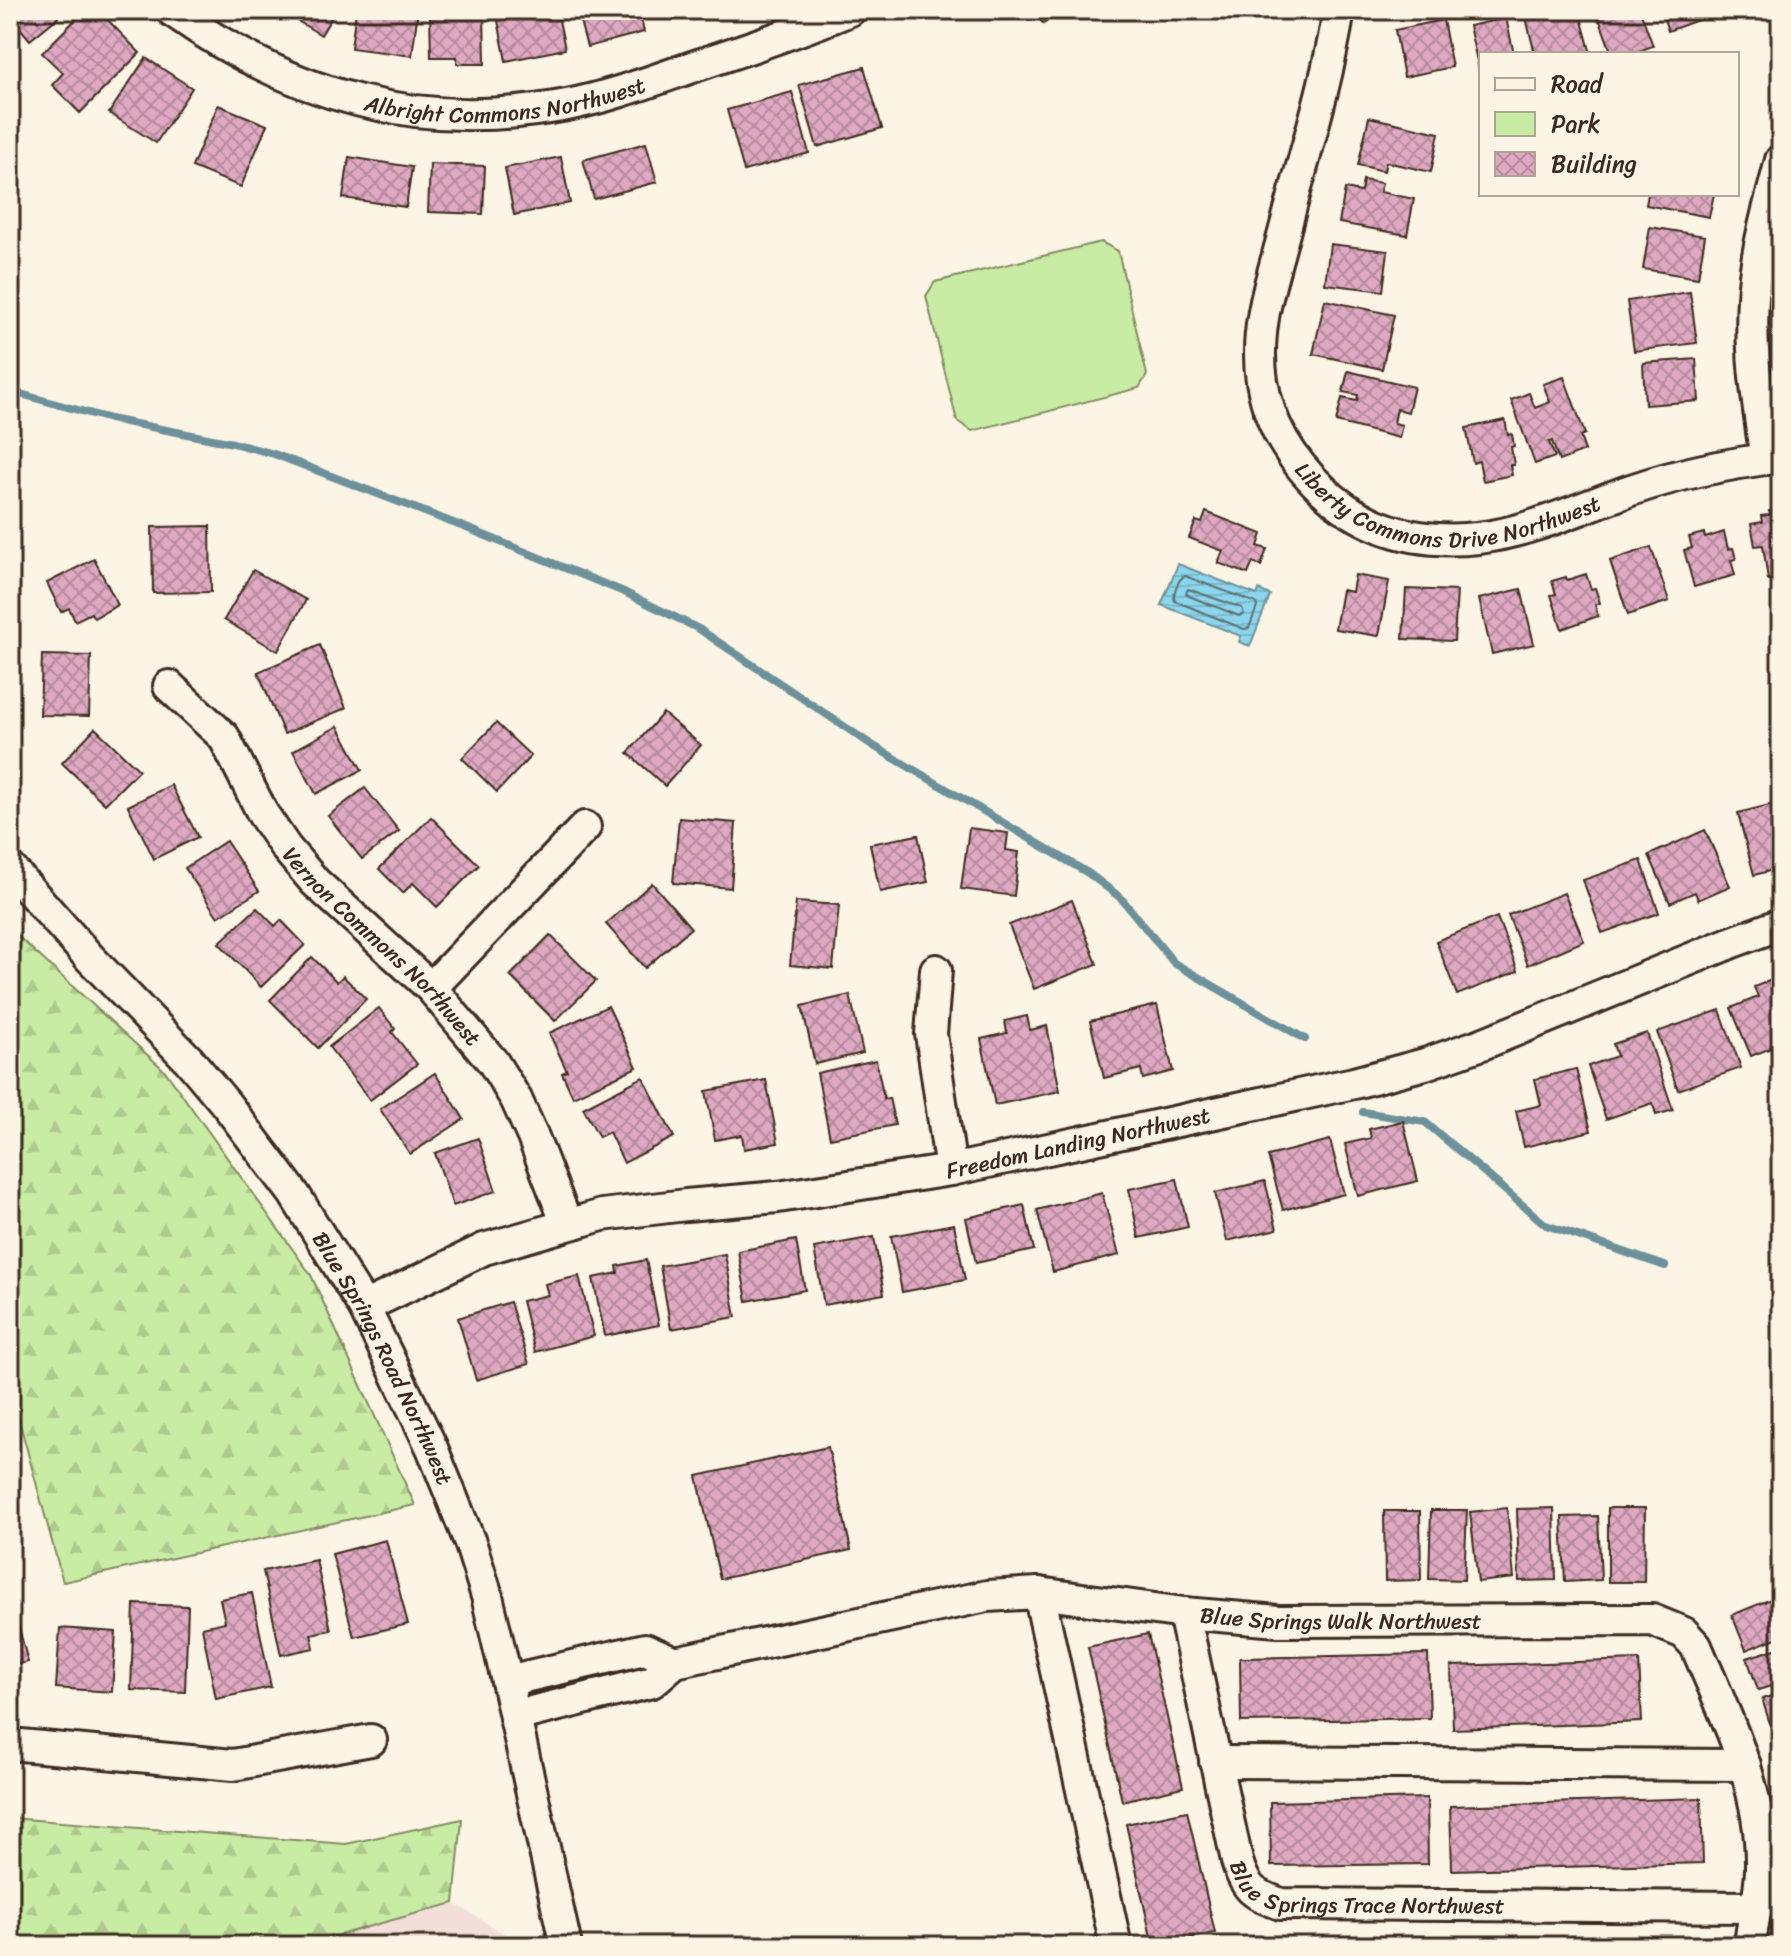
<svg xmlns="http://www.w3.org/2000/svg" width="1791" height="1956" font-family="Sriracha,sans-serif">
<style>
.built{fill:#f3deda}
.green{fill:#c9eca5;stroke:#828b62;stroke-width:2}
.forest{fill:url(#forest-firs);stroke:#828b62;stroke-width:2}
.water{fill:url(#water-rules);stroke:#6c919a;stroke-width:2}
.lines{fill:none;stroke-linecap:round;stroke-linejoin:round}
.shore{stroke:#5b6f71;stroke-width:2}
.stream{stroke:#6c919a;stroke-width:8}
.building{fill:url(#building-cross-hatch);stroke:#3b2a1e;stroke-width:2}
.minor-casing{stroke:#3b2a1e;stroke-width:36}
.minor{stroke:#fcf5e5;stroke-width:30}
.labels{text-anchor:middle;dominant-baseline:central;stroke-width:6;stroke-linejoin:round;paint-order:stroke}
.street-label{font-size:22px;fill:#3b2a1e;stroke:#fcf5e5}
</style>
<defs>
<pattern id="forest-firs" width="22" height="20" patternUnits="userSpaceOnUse" patternTransform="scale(2)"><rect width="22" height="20" fill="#c9eca5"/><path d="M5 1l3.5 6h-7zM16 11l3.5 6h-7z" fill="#aecb8e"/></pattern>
<pattern id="water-rules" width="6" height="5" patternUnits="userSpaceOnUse" patternTransform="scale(2)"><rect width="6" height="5" fill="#8cd6ed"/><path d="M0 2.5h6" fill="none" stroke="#7ab8cb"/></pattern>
<pattern id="building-cross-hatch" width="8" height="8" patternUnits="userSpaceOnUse" patternTransform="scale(2)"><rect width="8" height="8" fill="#dfa9c2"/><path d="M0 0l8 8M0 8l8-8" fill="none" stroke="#b68a9d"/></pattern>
</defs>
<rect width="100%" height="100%" fill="#fcf5e5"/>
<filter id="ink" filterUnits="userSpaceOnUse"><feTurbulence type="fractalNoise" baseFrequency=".0125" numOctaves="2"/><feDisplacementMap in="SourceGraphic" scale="16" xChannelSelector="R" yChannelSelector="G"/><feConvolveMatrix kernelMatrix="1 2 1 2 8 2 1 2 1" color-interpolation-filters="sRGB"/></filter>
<g filter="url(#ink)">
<polygon class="built" points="454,1903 524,1946 299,1946"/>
<polygon class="green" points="1101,242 1118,251 1147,375 1139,388 972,431 957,421 926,296 935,282"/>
<g class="forest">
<polygon points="10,929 165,1071 311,1275 415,1505 63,1582 10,1387"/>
<polygon points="10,1818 346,1844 462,1819 454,1903 299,1946 10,1946"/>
</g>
<polygon class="water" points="1178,564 1257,595 1259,590 1270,595 1250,646 1239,642 1241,636 1161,605"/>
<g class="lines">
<g class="shore">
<path d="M 1185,576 L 1256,603 L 1257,607 L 1249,628 L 1244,629 L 1175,601 C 1172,595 1178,578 1185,576 Z"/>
<polygon points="1188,589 1242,608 1244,614 1239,616 1189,596 1186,593"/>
</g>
<g class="stream">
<polyline points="10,391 110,419 233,443 274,454 469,529 624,592 699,629 872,745 1088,873 1121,898 1174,963 1305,1039"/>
<polyline points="1363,1112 1425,1122 1546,1225 1665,1266"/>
</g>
</g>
<g class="building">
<polygon points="10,10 67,10 30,40 10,16"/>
<polygon points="85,10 98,10 140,53 80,113 52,85 63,73 42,53"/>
<polygon points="279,10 336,10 321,35"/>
<polygon points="356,10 418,10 412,56 351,48"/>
<polygon points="430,10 484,10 485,64 457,64 457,57 431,57"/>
<polygon points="496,10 557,10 565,49 506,61"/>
<polygon points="577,10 639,10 644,32 587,47"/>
<polygon points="1030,10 1059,10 1044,24"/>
<polygon points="1524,10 1579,10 1591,54 1535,54"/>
<polygon points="1596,10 1640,10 1653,46 1630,54 1612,54"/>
<polygon points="1661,10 1719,10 1720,12 1668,31"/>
<polygon points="1506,18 1514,54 1481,54 1480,74 1469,26"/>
<polygon points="1443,20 1452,67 1404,77 1395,30"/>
<polygon points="146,58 192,88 156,143 109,113"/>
<polygon points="864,67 882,128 817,147 799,85"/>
<polygon points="792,92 809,153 744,171 727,110"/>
<polygon points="218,105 267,125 241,187 192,167"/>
<polygon points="1369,117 1439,133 1431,172 1386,162 1384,171 1358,165"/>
<polygon points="646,143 657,182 594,199 583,160"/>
<polygon points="349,157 412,167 406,207 343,198"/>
<polygon points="561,157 570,203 514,215 505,168"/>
<polygon points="430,164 485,166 483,214 428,212"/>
<polygon points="1363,180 1382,183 1380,192 1414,199 1407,235 1339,223 1345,189 1361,192"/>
<polygon points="1648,194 1714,194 1709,217 1646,205"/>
<polygon points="1650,227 1705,236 1698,278 1643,269"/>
<polygon points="1330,244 1388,251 1383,291 1325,284"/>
<polygon points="1690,292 1697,343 1634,351 1627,301"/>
<polygon points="1325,300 1394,315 1382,369 1313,354"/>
<polygon points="1696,359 1699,401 1645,405 1643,363"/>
<polygon points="1348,371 1414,387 1408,412 1397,409 1394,423 1402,425 1399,438 1336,422 1342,398 1357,401 1358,395 1343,392"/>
<polygon points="1564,377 1585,434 1580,436 1585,451 1559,461 1552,441 1549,442 1555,457 1535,464 1511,400 1529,393 1535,408 1550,402 1543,384"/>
<polygon points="1505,420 1508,435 1512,434 1514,446 1511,447 1514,465 1510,465 1512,475 1483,481 1479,461 1473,463 1466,428"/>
<polygon points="1781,509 1781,578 1768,580 1763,545 1755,546 1751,524 1762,522 1761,516 1770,515 1769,511"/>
<polygon points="1206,512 1262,534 1258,546 1267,549 1261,566 1253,562 1248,574 1218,563 1223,551 1189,538 1196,521 1202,523"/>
<polygon points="210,526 211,592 153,593 152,527"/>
<polygon points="1724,532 1728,549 1733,548 1736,559 1731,560 1735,575 1694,587 1684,550 1692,548 1689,537 1704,533 1705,538"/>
<polygon points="1651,547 1669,601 1628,615 1610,561"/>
<polygon points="94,559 118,605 94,618 91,613 75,621 69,608 61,612 47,583"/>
<polygon points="253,570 306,600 278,651 224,620"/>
<polygon points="1586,574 1591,589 1595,588 1600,603 1595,605 1598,616 1562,629 1551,595 1556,594 1552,581 1566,577 1567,580"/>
<polygon points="1355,575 1389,581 1379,636 1335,629 1342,590 1352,592"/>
<polygon points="1406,589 1457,591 1454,641 1403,639"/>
<polygon points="1521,589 1534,644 1492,654 1479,599"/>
<polygon points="320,645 346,708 284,734 258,672"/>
<polygon points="42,655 91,656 89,716 40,715"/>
<polygon points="663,713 701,745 665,786 628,753"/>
<polygon points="496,723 531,756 497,792 462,758"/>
<polygon points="338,726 362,770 316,794 293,751"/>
<polygon points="95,728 139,770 105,804 62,763"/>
<polygon points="171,785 198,837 154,859 128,806"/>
<polygon points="365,788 399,831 362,859 328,816"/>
<polygon points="1781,802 1781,868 1754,875 1738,813"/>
<polygon points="431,817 479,865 437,907 413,883 403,893 379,869"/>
<polygon points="679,818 736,823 731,888 673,883"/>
<polygon points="969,828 1008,833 1006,850 1019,852 1014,896 961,889"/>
<polygon points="1705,830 1730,886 1698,900 1695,892 1670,903 1649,855"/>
<polygon points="918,835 928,882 880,892 870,844"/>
<polygon points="226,841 259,891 218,917 185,868"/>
<polygon points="1641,860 1659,913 1602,933 1583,880"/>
<polygon points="652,883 691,928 645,968 606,924"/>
<polygon points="1564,893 1584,941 1528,965 1508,915"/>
<polygon points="1072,900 1097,964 1034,989 1009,925"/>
<polygon points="796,902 839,905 833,969 790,965"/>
<polygon points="257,908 275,926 281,920 305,945 261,987 219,943"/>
<polygon points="1497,917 1518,971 1457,995 1436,941"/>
<polygon points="550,935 596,981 555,1021 510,976"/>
<polygon points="312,957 337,982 343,976 366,999 318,1048 270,1000"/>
<polygon points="1781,976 1781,1044 1751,1056 1731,1008 1758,997 1754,987"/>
<polygon points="850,995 863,1053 815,1064 802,1006"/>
<polygon points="1157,1005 1173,1071 1143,1079 1141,1069 1104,1078 1090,1021"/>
<polygon points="608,1006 637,1067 573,1097 562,1073 567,1071 549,1033"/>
<polygon points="379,1008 395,1029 392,1032 417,1064 370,1100 329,1047"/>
<polygon points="1720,1010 1741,1068 1678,1090 1657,1032"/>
<polygon points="1027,1016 1030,1030 1047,1026 1060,1091 995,1105 981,1039 1007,1033 1005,1021"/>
<polygon points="1647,1033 1673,1110 1656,1115 1653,1103 1606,1119 1588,1066 1617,1056 1613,1044"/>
<polygon points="876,1060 884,1099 889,1098 895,1125 830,1138 817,1073"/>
<polygon points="1576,1069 1591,1131 1524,1147 1516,1111 1541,1105 1535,1079"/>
<polygon points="435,1073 464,1119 410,1154 380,1109"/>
<polygon points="643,1077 674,1137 624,1163 609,1132 599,1137 583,1108"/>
<polygon points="766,1080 778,1143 744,1149 742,1135 715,1140 706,1091"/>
<polygon points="1403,1121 1418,1181 1358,1196 1345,1144 1371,1138 1369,1129"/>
<polygon points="478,1138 496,1191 453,1206 435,1153"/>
<polygon points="1330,1140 1344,1194 1283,1210 1268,1156"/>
<polygon points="1177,1179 1188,1227 1139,1238 1129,1189"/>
<polygon points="1265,1181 1277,1229 1227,1241 1215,1193"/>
<polygon points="1102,1193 1119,1255 1053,1272 1037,1210"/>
<polygon points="1024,1205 1034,1250 976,1263 966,1218"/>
<polygon points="954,1224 965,1280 902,1292 891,1236"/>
<polygon points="874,1237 884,1294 824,1305 814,1248"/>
<polygon points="796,1240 805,1290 747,1301 738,1251"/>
<polygon points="725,1254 736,1317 671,1329 660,1266"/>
<polygon points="646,1260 659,1325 605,1336 593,1278 618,1273 617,1266"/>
<polygon points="579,1276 594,1336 535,1352 522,1301 548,1295 545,1284"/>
<polygon points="510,1302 529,1364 476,1380 458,1318"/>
<polygon points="828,1447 851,1550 720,1579 697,1476"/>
<polygon points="1507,1508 1514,1578 1478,1582 1470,1512"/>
<polygon points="1554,1508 1556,1580 1519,1581 1517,1509"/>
<polygon points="1608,1508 1645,1508 1644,1582 1608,1582"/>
<polygon points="1431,1510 1467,1510 1464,1580 1429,1579"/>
<polygon points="1384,1511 1420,1511 1421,1580 1385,1581"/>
<polygon points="1598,1516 1601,1580 1565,1582 1562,1517"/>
<polygon points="386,1540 408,1624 354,1637 332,1554"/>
<polygon points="316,1560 331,1630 311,1634 314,1648 281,1655 263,1571"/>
<polygon points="252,1593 271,1687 216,1699 202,1627 225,1622 220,1599"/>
<polygon points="1781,1595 1781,1636 1746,1650 1732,1615"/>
<polygon points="134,1604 188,1606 185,1692 131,1690"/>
<polygon points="14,1609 28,1662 10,1666 10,1610"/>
<polygon points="60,1628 116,1632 112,1692 56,1688"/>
<polygon points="1148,1634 1183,1787 1122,1801 1088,1647"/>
<polygon points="1781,1647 1781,1683 1758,1690 1747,1658"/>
<polygon points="1428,1654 1430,1718 1241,1722 1240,1658"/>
<polygon points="1639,1660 1642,1722 1453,1729 1451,1666"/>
<polygon points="1781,1693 1781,1730 1773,1733 1762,1699"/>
<polygon points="1427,1798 1428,1864 1271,1866 1270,1802"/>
<polygon points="1701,1798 1703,1863 1452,1870 1450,1806"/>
<polygon points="1187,1811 1215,1933 1153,1946 1126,1824"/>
<polygon points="1515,1941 1515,1946 1234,1946 1234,1944"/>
<polygon points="1696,1943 1696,1946 1585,1946"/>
</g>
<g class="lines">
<defs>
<g id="minor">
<path id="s1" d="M 171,10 C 293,97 418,133 567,105 C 613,96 657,79 701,64 C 751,47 801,31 850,10"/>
<path id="s2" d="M 1339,10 C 1327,85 1303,159 1284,233 C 1271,281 1254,330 1262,381 C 1269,424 1291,460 1323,490 C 1366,531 1420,544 1478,538 C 1531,532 1584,506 1634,489 C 1681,473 1732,463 1781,457"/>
<path d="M 1766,459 C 1756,393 1746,328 1757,262 C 1762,228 1773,193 1781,160"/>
<path id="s3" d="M 169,686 L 224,737 L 263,814 L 286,848 L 315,882 L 431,988 L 493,1062 L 516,1099 L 533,1137 L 567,1224"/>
<path id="s4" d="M 10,868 L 90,958 L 189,1060 L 226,1104 L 294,1194 L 364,1307 L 432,1448 L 471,1545 L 487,1596 L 507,1681 L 566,1946"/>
<polyline points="936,970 931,1034 951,1170"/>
<polyline points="431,988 585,827"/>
<path id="s5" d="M 364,1307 L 484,1249 L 602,1215 L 686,1205 L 778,1197 L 951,1170 L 1354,1083 L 1425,1064 L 1482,1044 L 1730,943 L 1781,924"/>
<polyline points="1039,1593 1116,1946"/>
<path id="s6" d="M 1184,1613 L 1237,1861 C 1246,1890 1253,1894 1281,1904 L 1758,1907"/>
<polyline points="507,1681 645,1649 675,1662"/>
<path id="s7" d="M 515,1716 L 652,1682 L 675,1662 L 987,1596 L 1039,1593 L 1184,1613 L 1278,1621 L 1652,1620 L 1684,1633 L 1696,1646 C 1727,1720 1762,1785 1761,1867 C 1761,1894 1752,1919 1750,1946"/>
<polyline points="10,1744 233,1765 371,1740"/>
<polyline points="1215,1762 1745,1765"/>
</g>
</defs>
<use href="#minor" class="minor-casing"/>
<use href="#minor" class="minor"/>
</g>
</g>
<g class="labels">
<g class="street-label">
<text stroke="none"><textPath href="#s1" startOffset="358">Albright Commons Northwest</textPath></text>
<text stroke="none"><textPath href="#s2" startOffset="638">Liberty Commons Drive Northwest</textPath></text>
<text stroke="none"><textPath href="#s3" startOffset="340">Vernon Commons Northwest</textPath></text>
<text stroke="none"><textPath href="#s5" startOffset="738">Freedom Landing Northwest</textPath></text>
<text stroke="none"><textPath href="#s4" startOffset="620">Blue Springs Road Northwest</textPath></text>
<text stroke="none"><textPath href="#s7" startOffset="846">Blue Springs Walk Northwest</textPath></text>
<text stroke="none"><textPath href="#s6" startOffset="398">Blue Springs Trace Northwest</textPath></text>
</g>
</g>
<rect width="1791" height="1956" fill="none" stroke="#fcf5e5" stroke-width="40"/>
<rect x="20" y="20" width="1751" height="1916" fill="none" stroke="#3b2a1e" stroke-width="3" filter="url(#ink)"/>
<rect x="1479" y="52" width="260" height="144" fill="#fcf5e5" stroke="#afa495" stroke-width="2"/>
<rect x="1495" y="78" width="40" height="12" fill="#fcf5e5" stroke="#afa495" stroke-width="2"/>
<text x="1551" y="92" font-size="24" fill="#3b2a1e">Road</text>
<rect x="1495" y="112" width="40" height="24" fill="#c9eca5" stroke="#afa495" stroke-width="2"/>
<text x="1551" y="132" font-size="24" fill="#3b2a1e">Park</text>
<rect x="1495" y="152" width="40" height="24" fill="url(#building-cross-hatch)" stroke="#afa495" stroke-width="2"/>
<text x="1551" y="172" font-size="24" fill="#3b2a1e">Building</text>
</svg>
